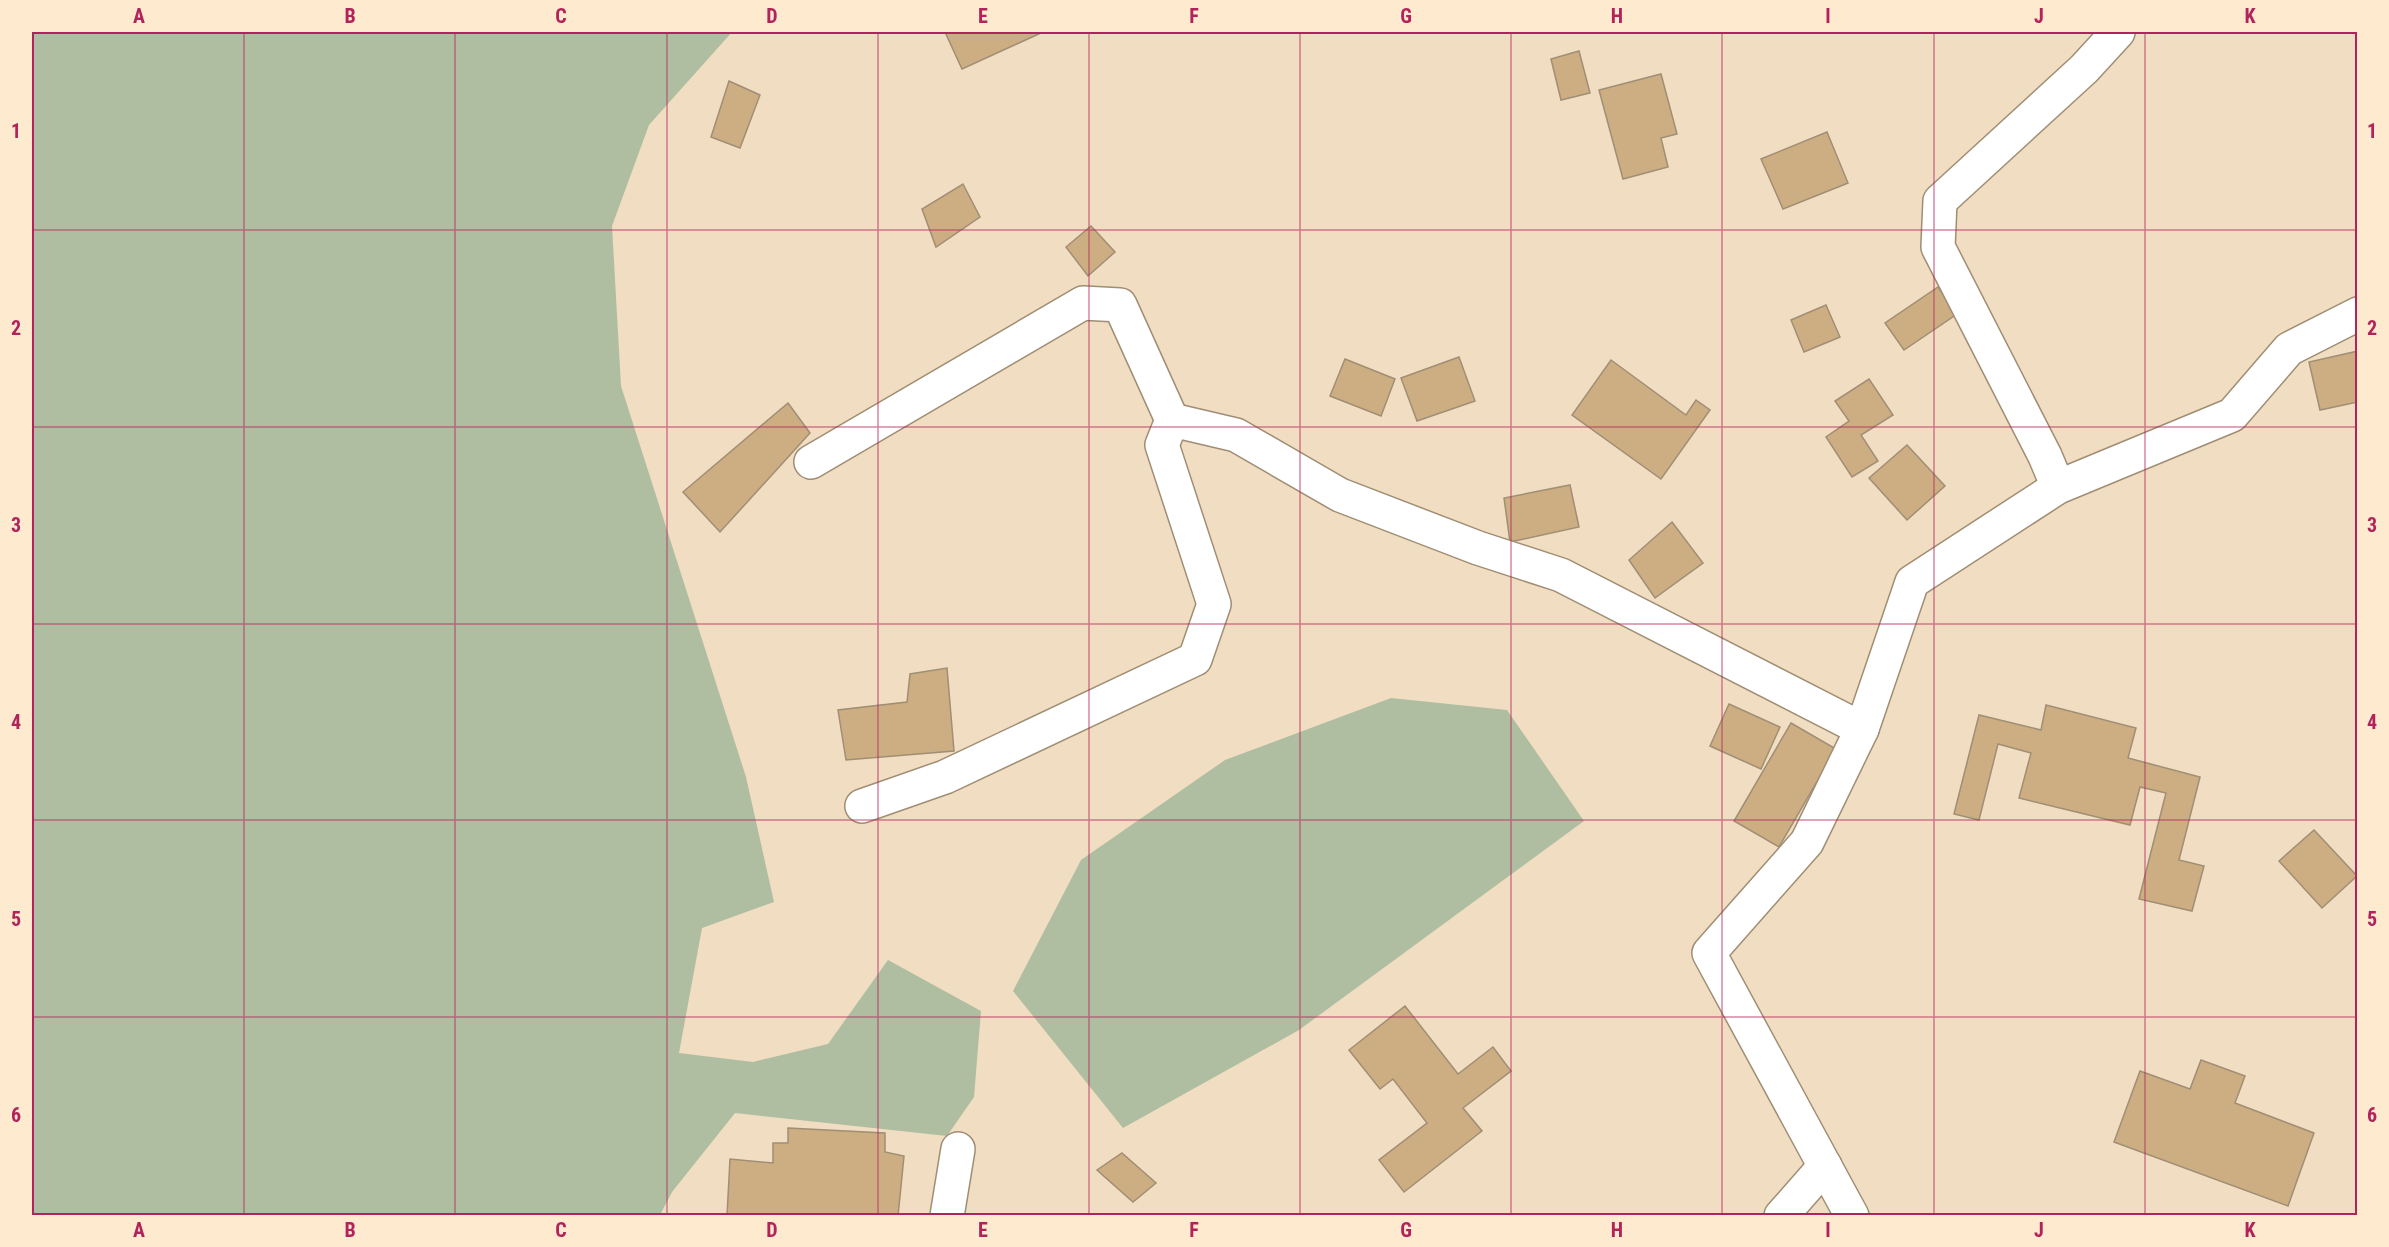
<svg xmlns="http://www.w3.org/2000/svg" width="2389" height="1247" font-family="'Roboto Condensed',sans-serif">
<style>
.green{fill:#afbea1}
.building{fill:#ccae82;stroke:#a08e75;stroke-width:1.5}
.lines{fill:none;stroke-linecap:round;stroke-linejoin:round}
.minor-casing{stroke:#9f8e74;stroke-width:36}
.minor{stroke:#fff;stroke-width:33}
.grid{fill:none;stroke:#b1235a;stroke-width:1.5;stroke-opacity:0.55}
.neatline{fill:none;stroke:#b1235a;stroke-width:2}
.grid-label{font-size:20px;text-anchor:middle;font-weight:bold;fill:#b1235a}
</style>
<rect width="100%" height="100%" fill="#f0ddc2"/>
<g class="green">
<polygon points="32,32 732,32 649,125 612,226 621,386 746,777 774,902 702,928 679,1053 753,1062 828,1044 888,960 981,1011 974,1097 947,1136 735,1113 672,1192 660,1215 32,1215"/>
<polygon points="1391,698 1507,710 1584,821 1299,1030 1123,1128 1013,991 1081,860 1225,760"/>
</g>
<g class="building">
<polygon points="945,32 1043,32 962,69"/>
<polygon points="1579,51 1590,93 1561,100 1551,59"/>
<polygon points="1661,74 1677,134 1661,138 1668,167 1623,179 1599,90"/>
<polygon points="729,81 760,95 740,148 711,137"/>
<polygon points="1827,132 1848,183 1783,209 1761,159"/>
<polygon points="963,184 980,217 936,247 922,209"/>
<polygon points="1091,226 1115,252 1088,276 1066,247"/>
<polygon points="1938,287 1957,314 1904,350 1885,323"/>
<polygon points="1826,305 1840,337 1804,352 1791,320"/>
<polygon points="2358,351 2358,402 2320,410 2309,362"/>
<polygon points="1459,357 1475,401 1417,421 1401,378"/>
<polygon points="1345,359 1395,379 1381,416 1330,396"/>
<polygon points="1611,360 1686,415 1696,400 1710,410 1661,479 1572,415"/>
<polygon points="1869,379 1893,415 1861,435 1878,461 1852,477 1826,437 1849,421 1835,401"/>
<polygon points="788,403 810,433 720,532 683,492"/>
<polygon points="1907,445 1945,486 1907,520 1869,478"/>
<polygon points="1570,485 1579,527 1510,542 1504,498"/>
<polygon points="1672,522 1703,563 1655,598 1629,560"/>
<polygon points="947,668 954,751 846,760 838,710 907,702 910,674"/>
<polygon points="1729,704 1780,727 1761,769 1710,746"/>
<polygon points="2046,705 2136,728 2128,758 2200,777 2179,860 2204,866 2192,911 2139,899 2166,793 2140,787 2130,825 2019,798 2031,753 1998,744 1979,820 1954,814 1979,715 2041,730"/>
<polygon points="1791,723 1836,749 1779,847 1734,821"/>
<polygon points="2314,830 2357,876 2322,908 2279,861"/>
<polygon points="1405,1006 1458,1074 1493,1047 1511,1071 1463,1108 1482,1131 1404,1192 1379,1160 1427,1123 1393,1079 1380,1089 1349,1050"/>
<polygon points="2201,1060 2245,1076 2235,1103 2314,1133 2288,1206 2114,1142 2140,1071 2190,1089"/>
<polygon points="788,1128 885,1133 885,1152 904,1156 898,1216 727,1216 730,1159 773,1163 773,1143 788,1143"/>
<polygon points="1122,1153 1156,1183 1133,1202 1097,1170"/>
</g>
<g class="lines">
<defs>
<g id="minor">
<polyline points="811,462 1083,303 1120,305 1172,420"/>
<polyline points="2058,487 2045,456 1938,247 1940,201 2084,69 2118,32"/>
<polyline points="862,806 945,777 1195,659 1214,604 1162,445 1172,420 1236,435 1340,495 1478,548 1561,575 1862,729"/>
<polyline points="947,1216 958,1149"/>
<polyline points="1781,1216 1825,1166"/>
<polyline points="1852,1216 1709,953 1807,842 1862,729 1912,582 2058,487 2232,415 2289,349 2358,314"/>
</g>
</defs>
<use href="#minor" class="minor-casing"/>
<use href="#minor" class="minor"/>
</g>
<path class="grid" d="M 244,32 L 244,1216M 455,32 L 455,1216M 667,32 L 667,1216M 878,32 L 878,1216M 1089,32 L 1089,1216M 1300,32 L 1300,1216M 1511,32 L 1511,1216M 1722,32 L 1722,1216M 1934,32 L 1934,1216M 2145,32 L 2145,1216M 32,230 L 2358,230M 32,427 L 2358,427M 32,624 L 2358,624M 32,820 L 2358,820M 32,1017 L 2358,1017"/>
<rect width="2389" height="1247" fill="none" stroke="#feeacf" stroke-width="66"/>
<rect x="33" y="33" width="2323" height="1181" class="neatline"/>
<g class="grid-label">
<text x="139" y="23">A</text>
<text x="350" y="23">B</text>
<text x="561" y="23">C</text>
<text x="772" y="23">D</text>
<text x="983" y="23">E</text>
<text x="1194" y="23">F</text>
<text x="1406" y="23">G</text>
<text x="1617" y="23">H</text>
<text x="1828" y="23">I</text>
<text x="2039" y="23">J</text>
<text x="2250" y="23">K</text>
<text x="16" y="138">1</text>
<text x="2372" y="138">1</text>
<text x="16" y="335">2</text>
<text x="2372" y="335">2</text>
<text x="16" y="532">3</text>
<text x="2372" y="532">3</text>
<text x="16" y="729">4</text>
<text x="2372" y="729">4</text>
<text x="16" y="926">5</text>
<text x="2372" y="926">5</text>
<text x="16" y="1122">6</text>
<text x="2372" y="1122">6</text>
<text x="139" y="1237">A</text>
<text x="350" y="1237">B</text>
<text x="561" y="1237">C</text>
<text x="772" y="1237">D</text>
<text x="983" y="1237">E</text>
<text x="1194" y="1237">F</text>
<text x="1406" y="1237">G</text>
<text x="1617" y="1237">H</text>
<text x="1828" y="1237">I</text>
<text x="2039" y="1237">J</text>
<text x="2250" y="1237">K</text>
</g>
</svg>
